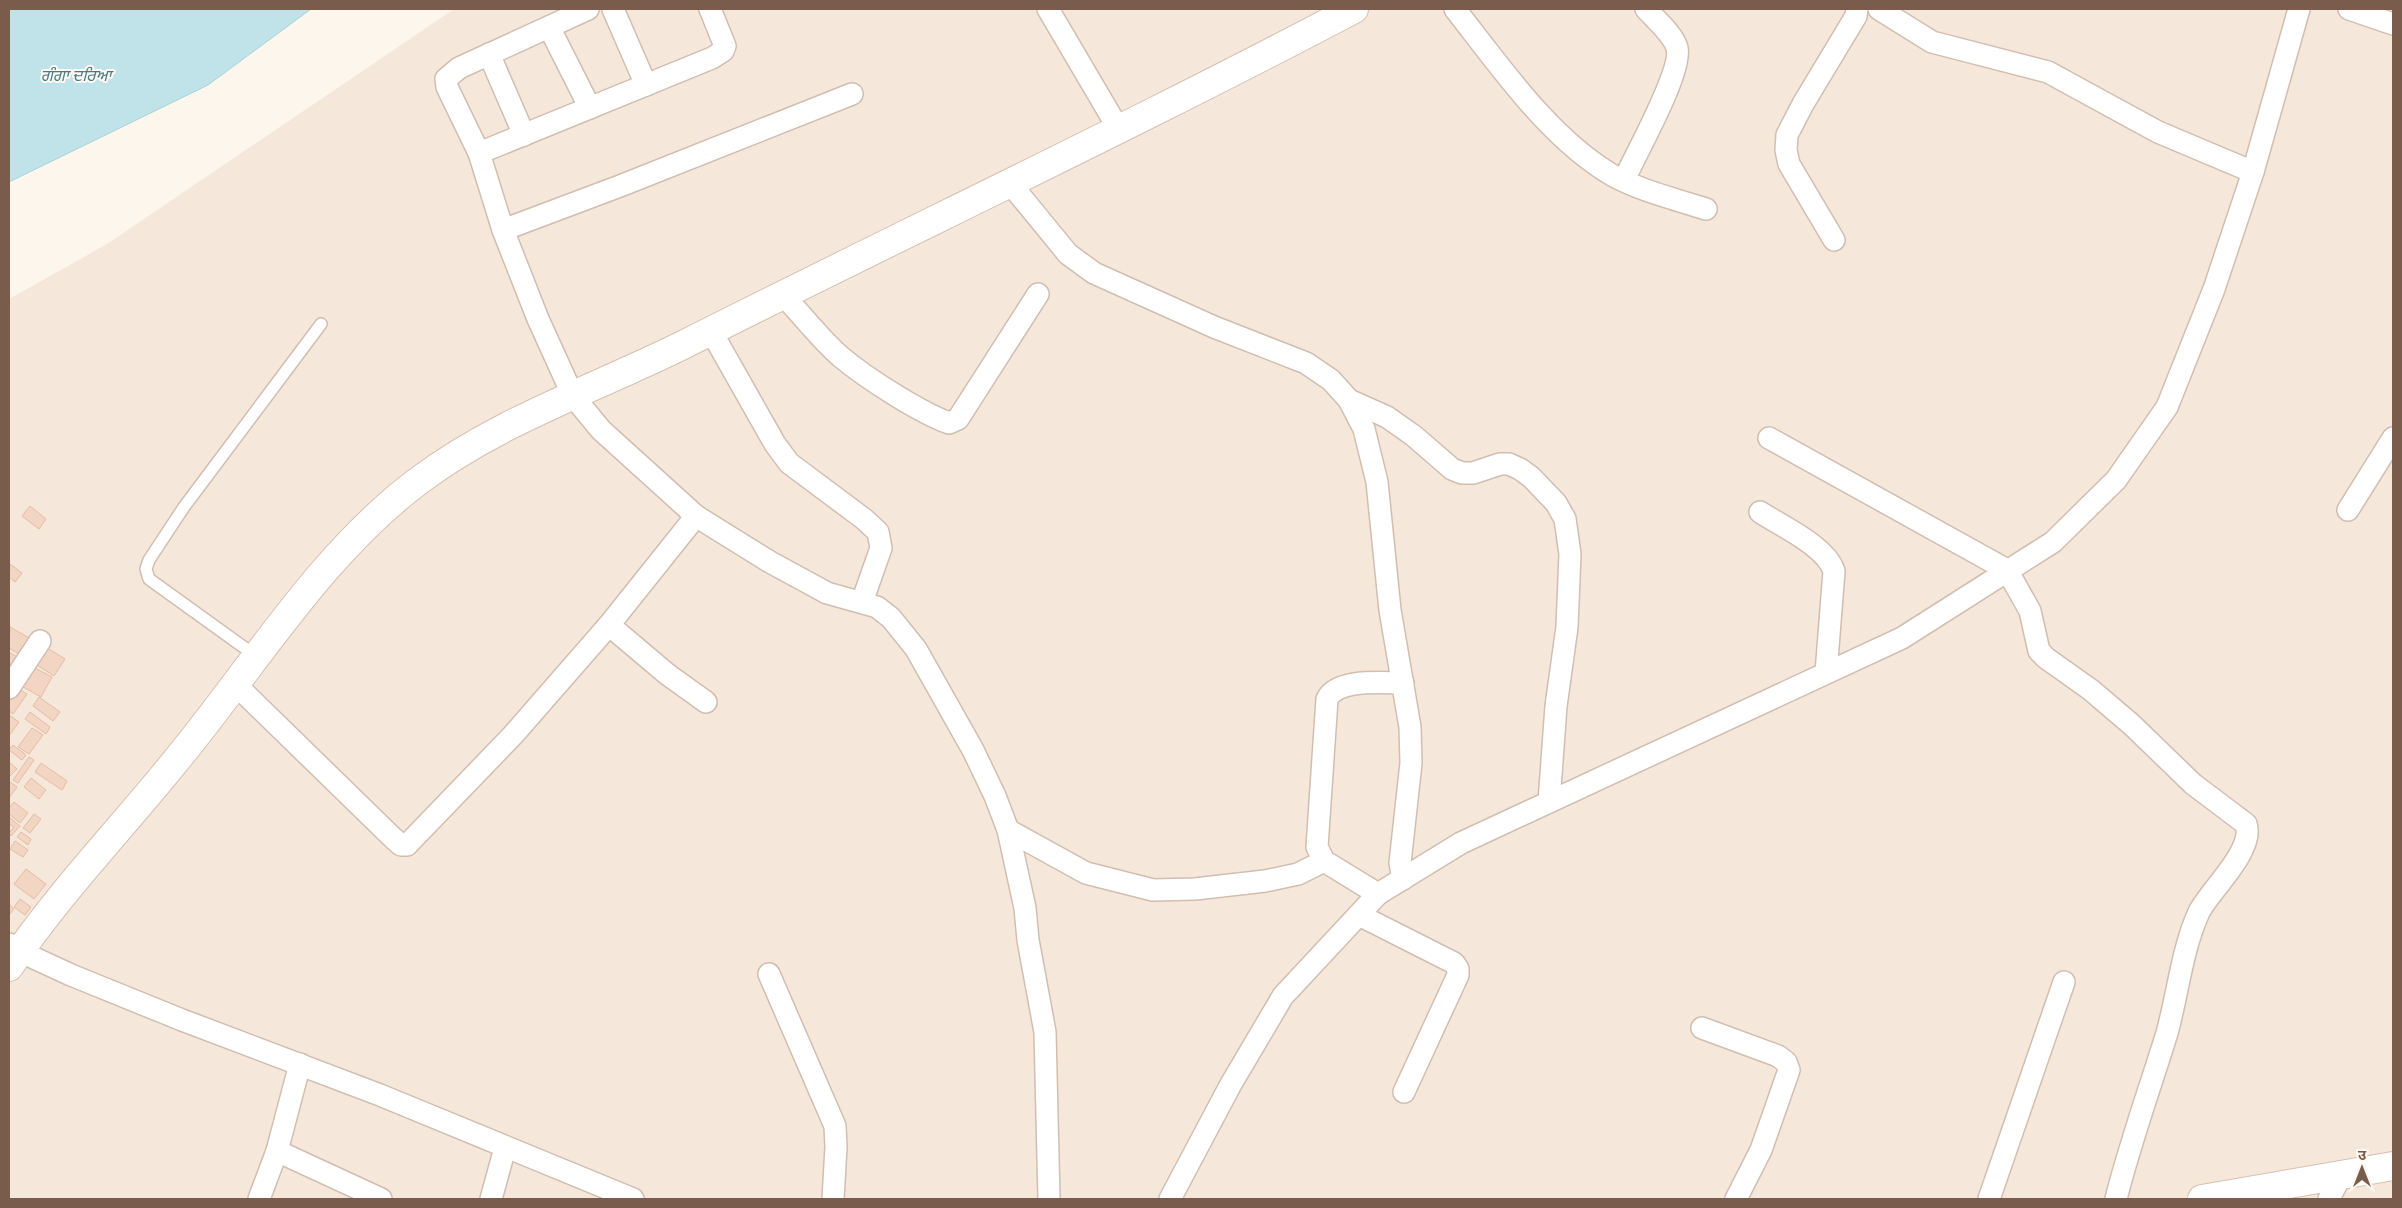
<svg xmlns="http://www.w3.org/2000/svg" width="2402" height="1208" font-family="Ubuntu,'Noto Sans Devanagari','Noto Sans Gurmukhi',sans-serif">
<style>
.residential{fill:#f5e8da}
.water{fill:#bfe3e8;stroke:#a5d3da}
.building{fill:#f3d5c3;stroke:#e6bba3}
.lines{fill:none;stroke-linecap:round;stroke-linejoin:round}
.lane-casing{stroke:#d1beb0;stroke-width:14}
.street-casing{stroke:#d1beb0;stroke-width:24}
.secondary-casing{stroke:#d6c0b0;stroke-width:30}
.lane{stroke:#fff;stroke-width:11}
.street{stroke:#fff;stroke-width:21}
.secondary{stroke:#fff;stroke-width:28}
.labels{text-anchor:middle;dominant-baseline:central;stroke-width:4;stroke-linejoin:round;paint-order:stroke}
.water-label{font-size:16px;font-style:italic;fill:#437c86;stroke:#fffaf3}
</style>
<rect width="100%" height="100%" fill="#fdf6ec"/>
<polygon class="residential" points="454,9 2393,9 2393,1199 9,1199 9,299 107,244"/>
<polygon class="water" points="9,9 311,9 208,85 9,182"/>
<g class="building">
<polygon points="30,506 46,519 39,529 22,516"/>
<polygon points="10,564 22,573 15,582 9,577"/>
<polygon points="10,627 29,638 19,654 9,648"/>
<polygon points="44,646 65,659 54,676 34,663"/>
<polygon points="9,652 20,659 14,670 9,667"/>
<polygon points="29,665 52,677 41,697 18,684"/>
<polygon points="17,688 27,694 13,714 9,711 9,701"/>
<polygon points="39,697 60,712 53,721 33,706"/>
<polygon points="30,712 50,727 46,734 25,719"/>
<polygon points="9,715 19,722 9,736"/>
<polygon points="32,728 43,735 29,754 18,747"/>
<polygon points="13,745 26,755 22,760 9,750"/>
<polygon points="29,757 34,760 18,783 13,780"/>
<polygon points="9,762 17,769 10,776 9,775"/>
<polygon points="41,763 67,781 62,790 35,772"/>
<polygon points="31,778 46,790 39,799 24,787"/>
<polygon points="10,782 17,787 9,798 9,784"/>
<polygon points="14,802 28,813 20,823 9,814 9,808"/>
<polygon points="34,814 41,819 30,833 23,828"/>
<polygon points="9,817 20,826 11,836 9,833 14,827 9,824"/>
<polygon points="21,832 31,839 28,845 17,837"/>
<polygon points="15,841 28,850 23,857 10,849"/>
<polygon points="26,869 46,884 34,899 14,884"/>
<polygon points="20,899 31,907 25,915 14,907"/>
<polygon points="9,904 14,909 9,915"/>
</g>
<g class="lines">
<defs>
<polyline id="lane" points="256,656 149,579 146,569 149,560 184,507 321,324"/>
<g id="street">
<polyline points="588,9 459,68 446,79 447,87 479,153 503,230 538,319 573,396 601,430 696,516 770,562 827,593 877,607 891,618 916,649 973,750 995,796 1008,830 1025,908 1028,940 1045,1032 1049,1199"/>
<polyline points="613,9 646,85"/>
<polyline points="1048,9 1118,128"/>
<path d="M 1455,9 C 1499,65 1549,138 1612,175 C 1641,191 1675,199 1706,209"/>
<polyline points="1879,9 1932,42 2048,72 2158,132 2253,172"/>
<polyline points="2349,9 2393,24"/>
<polyline points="549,27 590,108"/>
<polyline points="489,54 524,135"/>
<polyline points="479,153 712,58 723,51 725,46 710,9"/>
<path d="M 1624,180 C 1635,155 1683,71 1677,48 C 1673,34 1656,20 1646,9"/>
<polyline points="1009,182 1068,254 1094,273 1214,327 1306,363 1331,380 1349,400 1364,429 1377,482 1390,610 1410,727 1411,763 1400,863 1403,879"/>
<polyline points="503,230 620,186 852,94"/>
<polyline points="1834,240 1789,164 1786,150 1787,135 1803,104 1856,16 1857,9"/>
<path d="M 783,295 C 802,315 820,339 841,357 C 866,378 919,412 949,423 L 958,419 L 1038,294"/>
<polyline points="711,331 775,444 789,463 864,519 878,532 881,548 862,602"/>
<polyline points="1349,400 1387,417 1414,436 1452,469 1462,473 1473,473 1500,464 1509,464 1520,469 1531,477 1556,503 1565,519 1570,554 1567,627 1556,706 1549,802"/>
<path d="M 1769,438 L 2007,570 L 2030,611 L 2039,651 L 2046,658 L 2091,690 L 2132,725 L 2193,784 L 2246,824 C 2255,850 2210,890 2199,912 C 2182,949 2178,993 2167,1033 C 2150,1088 2130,1143 2116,1199"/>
<polyline points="2348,510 2393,438"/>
<path d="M 1760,512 C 1781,526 1826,546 1834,571 L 1826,673"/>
<polyline points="609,625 667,674 706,702"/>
<polyline points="235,684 393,838 401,845 407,845 513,735 609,625 696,516"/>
<polyline points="9,688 40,641"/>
<polyline points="1008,830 1086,873 1153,890 1195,889 1265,881 1298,874 1324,861"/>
<path d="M 1378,894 L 1324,861 L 1317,847 L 1327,699 C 1338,678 1382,683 1403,683"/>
<polyline points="1359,915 1454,963 1458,969 1458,975 1404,1092"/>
<polyline points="9,944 19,951 71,975 182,1020 380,1095 633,1199"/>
<polyline points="769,974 835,1126 836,1147 833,1199"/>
<polyline points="1702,1028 1778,1056 1786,1062 1789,1070 1761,1150 1736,1199"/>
<polyline points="277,1151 381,1199"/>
<polyline points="259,1199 277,1151 300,1064"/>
<polyline points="491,1199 505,1148"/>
<polyline points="1170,1199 1231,1084 1283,996 1378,894 1461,843 1902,638 2053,542 2116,480 2167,407 2214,289 2253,172 2299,9"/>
<polyline points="1989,1199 2064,982"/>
<polyline points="2329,1199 2341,1175"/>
</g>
<g id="secondary">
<path d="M 9,967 C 58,894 119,831 174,763 C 252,669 319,556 417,482 C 499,420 597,388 687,343 C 909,231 1134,125 1354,9"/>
<polyline points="2202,1199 2393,1166"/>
</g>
</defs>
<use href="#lane" class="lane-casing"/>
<use href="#street" class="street-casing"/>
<use href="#secondary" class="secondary-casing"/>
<use href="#lane" class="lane"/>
<use href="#street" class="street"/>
<use href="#secondary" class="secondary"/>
</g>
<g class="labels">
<g class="water-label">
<text x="76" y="75">ਗੰਗਾ ਦਰਿਆ</text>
</g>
</g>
<rect width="2402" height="1208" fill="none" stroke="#7a5c4d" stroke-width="20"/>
<g transform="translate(2362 1168)" stroke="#fffaf3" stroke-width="4" paint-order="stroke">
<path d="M0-4L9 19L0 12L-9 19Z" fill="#7a5c4d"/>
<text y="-8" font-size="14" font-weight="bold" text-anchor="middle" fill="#7a5c4d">उ</text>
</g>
</svg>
